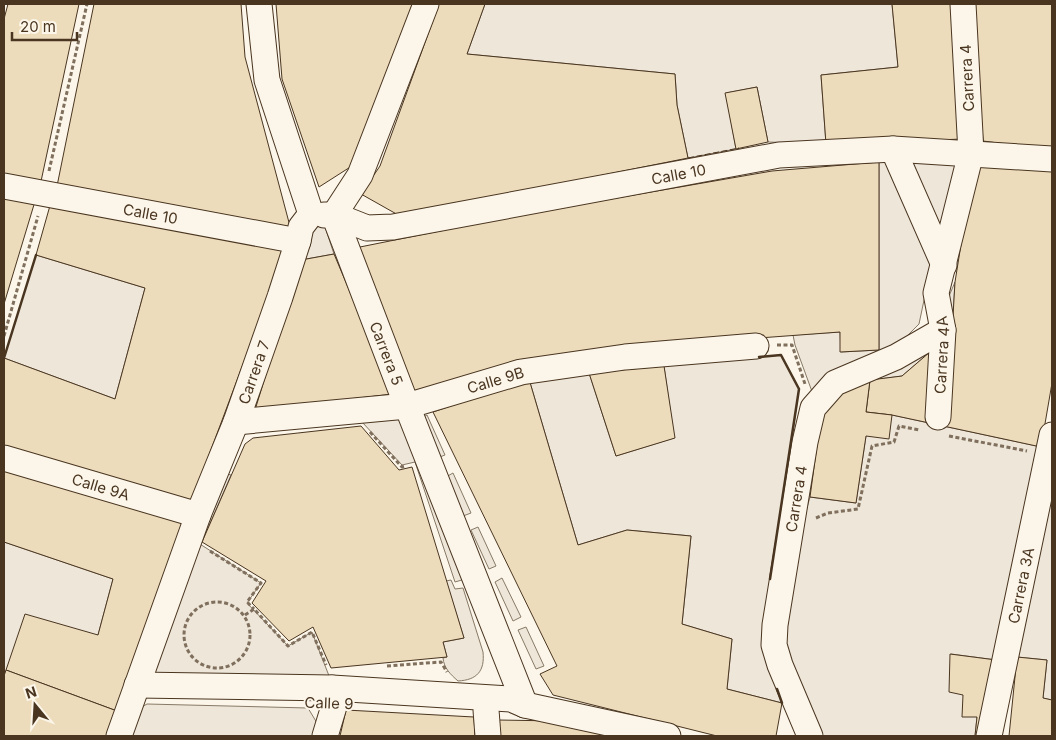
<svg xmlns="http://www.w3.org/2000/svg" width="1056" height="740" font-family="Inter,sans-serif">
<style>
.green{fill:#ede6d9;stroke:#887966}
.building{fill:#ecdcbc;stroke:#4a3520}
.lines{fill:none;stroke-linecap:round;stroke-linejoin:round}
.minor-casing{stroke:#4a3520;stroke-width:27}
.path{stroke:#7f6f5c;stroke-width:3;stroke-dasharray:4 2.5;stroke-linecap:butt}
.minor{stroke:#fbf6e9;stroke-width:25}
.fence{stroke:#4a3520;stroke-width:1;stroke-dasharray:6 2.5;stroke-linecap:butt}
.wall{stroke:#4a3520;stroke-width:2.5}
.labels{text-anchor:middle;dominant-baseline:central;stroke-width:4;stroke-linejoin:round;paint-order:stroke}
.street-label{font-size:15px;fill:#4a3520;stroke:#fbf6e9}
</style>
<rect width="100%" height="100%" fill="#fbf6e9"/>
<g class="green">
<polygon points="485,4 892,4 898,67 821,75 826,144 768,142 757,87 726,93 736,149 688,158 677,105 675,74 467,54"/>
<polygon points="907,160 957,160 941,242"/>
<polygon points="893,161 932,262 919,324 891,352 814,397 795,345 793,335 840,332 841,352 879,350 879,162"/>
<polygon points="324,224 334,254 301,260 305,229"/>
<polygon points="36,255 145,288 115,399 4,358"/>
<polygon points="955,282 952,333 902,376 872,380 933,334"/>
<polygon points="781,355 799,389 766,620 763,652 782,703 727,689 732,639 682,624 691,536 627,530 578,545 529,379 589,373 616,456 674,438 664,366"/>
<polygon points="403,408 465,579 455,582 415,462 402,465 362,422"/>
<polygon points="427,415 445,455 437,458 420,419"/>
<polygon points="892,415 1041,447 1004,661 951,654 963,695 977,717 975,736 821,736 784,645 795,550 810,497 856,503 866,436"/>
<polygon points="220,472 231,475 202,542 194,537"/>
<polygon points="453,473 471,513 463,516 446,477"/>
<polygon points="1052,475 1052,700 1043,698 1047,660 1017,657"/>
<polygon points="478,527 496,566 489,569 471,530"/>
<polygon points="192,539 261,583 247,603 288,646 312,632 331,681 148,679"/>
<polygon points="4,542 113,579 98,635 8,666 4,676"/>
<polygon points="502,578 521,617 513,621 495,582"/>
<path d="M 451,580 L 455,589 L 463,588 L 483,652 C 485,671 477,680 458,681 C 450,674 444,668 443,658 L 447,657 L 443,642 L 464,638 L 446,581 Z"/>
<polygon points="526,627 544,666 536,669 518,630"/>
<polygon points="147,704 308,708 317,723 314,736 124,736 131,713"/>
</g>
<g class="building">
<polygon points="8,4 79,4 40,186 4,179 4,19"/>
<polygon points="94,4 241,4 245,57 291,230 56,191"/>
<polygon points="276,4 415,4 355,164 319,187 282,79"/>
<polygon points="439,4 485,4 467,54 675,74 677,105 688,158 400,216 361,194 380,166"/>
<polygon points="892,4 956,4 963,139 826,144 821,75 898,67"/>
<polygon points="973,4 1052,4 1052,150 983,141"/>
<polygon points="757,87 768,142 736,149 725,93"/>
<polygon points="879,162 879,350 840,352 840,332 624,348 410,394 355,248 524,214 772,171"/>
<polygon points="974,163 1052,170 1052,383 1041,447 892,415 866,412 870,380 902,376 952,333 955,282"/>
<polygon points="4,192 36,198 4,304"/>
<polygon points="51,202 287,247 191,503 4,448 4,358 115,399 145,288 36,255"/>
<polygon points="334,254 393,394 255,410 301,260"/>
<polygon points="664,366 675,438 616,456 589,373"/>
<polygon points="529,379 578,545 627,530 691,536 682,624 732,639 727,689 782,703 776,736 717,736 553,695 540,674 557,666 433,412"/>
<polygon points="858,379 870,380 866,412 892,415 889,439 866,436 856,503 810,497 822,408"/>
<polygon points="361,426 399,470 412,467 464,638 443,642 447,657 331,668 313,627 289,641 252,603 266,581 202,542 245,444 253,438"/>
<polygon points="4,465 189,521 117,711 6,670 25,614 98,635 113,579 4,542"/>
<polygon points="950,654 1004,661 995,736 975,736 977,717 962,717 963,695 949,692"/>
<polygon points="1017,657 1047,660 1043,698 1052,700 1052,736 1009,736"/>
<polygon points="6,670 117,711 109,736 4,736 4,676"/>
<polygon points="346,710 474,717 475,736 340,736"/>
<polygon points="498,720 557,721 636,736 498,736"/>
</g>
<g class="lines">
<defs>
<g id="minor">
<path id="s1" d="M 426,4 L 360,175 L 334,215 L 407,406 L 525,705"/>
<polyline points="893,149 944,265"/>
<path id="s2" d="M 4,186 L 298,241"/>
<path id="s3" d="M 324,215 L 334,215 L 367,228 L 393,227 L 779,155 L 893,149 L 1052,159"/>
<path id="s4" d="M 938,417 L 943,330 L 936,293 L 971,153 L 963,4"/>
<path id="s5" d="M 236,422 L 407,406 L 521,372 L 625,357 L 756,346"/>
<path id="s6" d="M 4,458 L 198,515"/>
<polyline points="137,685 332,688 511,699 525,705 668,736"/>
<polyline points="486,710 488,736"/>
<path id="s7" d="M 119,736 L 198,515 L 236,422 L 280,297 L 298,241 L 301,227 L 311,214 L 267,80 L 259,4"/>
<polyline points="325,736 335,703 332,688"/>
<path id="s8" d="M 810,736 L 780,665 L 774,645 L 775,625 L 805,442 L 813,408 L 835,383 L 896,357 L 943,330"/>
<path id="s9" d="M 989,736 L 1052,435"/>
</g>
</defs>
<use href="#minor" class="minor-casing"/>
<g class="path">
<polyline points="49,171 87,4"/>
<polyline points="4,336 38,216"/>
<polyline points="777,345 792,345 805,384"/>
<polyline points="370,432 402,467 406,466"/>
<polyline points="949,436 1027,451"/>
<polyline points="816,518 828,513 858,509 872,446 894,442 899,426 919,430"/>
<polyline points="210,551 261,583 247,602 254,609"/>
<circle cx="217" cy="635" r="33"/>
<polyline points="245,615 254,609 288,646 312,632 326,665"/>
<polyline points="387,666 441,662 447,672"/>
</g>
<use href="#minor" class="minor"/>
<polyline class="fence" points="688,158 739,148"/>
<g class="wall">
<polyline points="759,357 781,355 799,389 770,579"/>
<polyline points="4,358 36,255"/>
<polyline points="777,689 782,703"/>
</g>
</g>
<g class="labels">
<g class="street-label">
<text transform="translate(967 78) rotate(-93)">Carrera 4</text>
<text stroke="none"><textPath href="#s3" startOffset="362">Calle 10</textPath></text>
<text stroke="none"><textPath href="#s2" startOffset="149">Calle 10</textPath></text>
<text stroke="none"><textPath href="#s1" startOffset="379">Carrera 5</textPath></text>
<text stroke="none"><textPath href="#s4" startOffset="62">Carrera 4A</textPath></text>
<text stroke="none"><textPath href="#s7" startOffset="388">Carrera 7</textPath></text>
<text stroke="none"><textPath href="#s5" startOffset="264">Calle 9B</textPath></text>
<text stroke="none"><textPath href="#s6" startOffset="101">Calle 9A</textPath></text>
<text stroke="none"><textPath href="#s8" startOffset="246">Carrera 4</textPath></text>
<text stroke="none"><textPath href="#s9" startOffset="154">Carrera 3A</textPath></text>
<text transform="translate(329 703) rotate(2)">Calle 9</text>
</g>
</g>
<rect width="1056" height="740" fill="none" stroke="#4a3520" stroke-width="10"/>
<g transform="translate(35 705) rotate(342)" stroke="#fbf6e9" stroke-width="4" paint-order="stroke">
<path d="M0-4L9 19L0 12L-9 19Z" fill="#4a3520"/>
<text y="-8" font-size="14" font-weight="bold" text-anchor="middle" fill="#4a3520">N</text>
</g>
<path d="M12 32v8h65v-8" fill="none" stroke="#4a3520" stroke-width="2.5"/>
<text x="20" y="32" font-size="15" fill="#4a3520" stroke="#fbf6e9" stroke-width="4" paint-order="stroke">20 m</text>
</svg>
